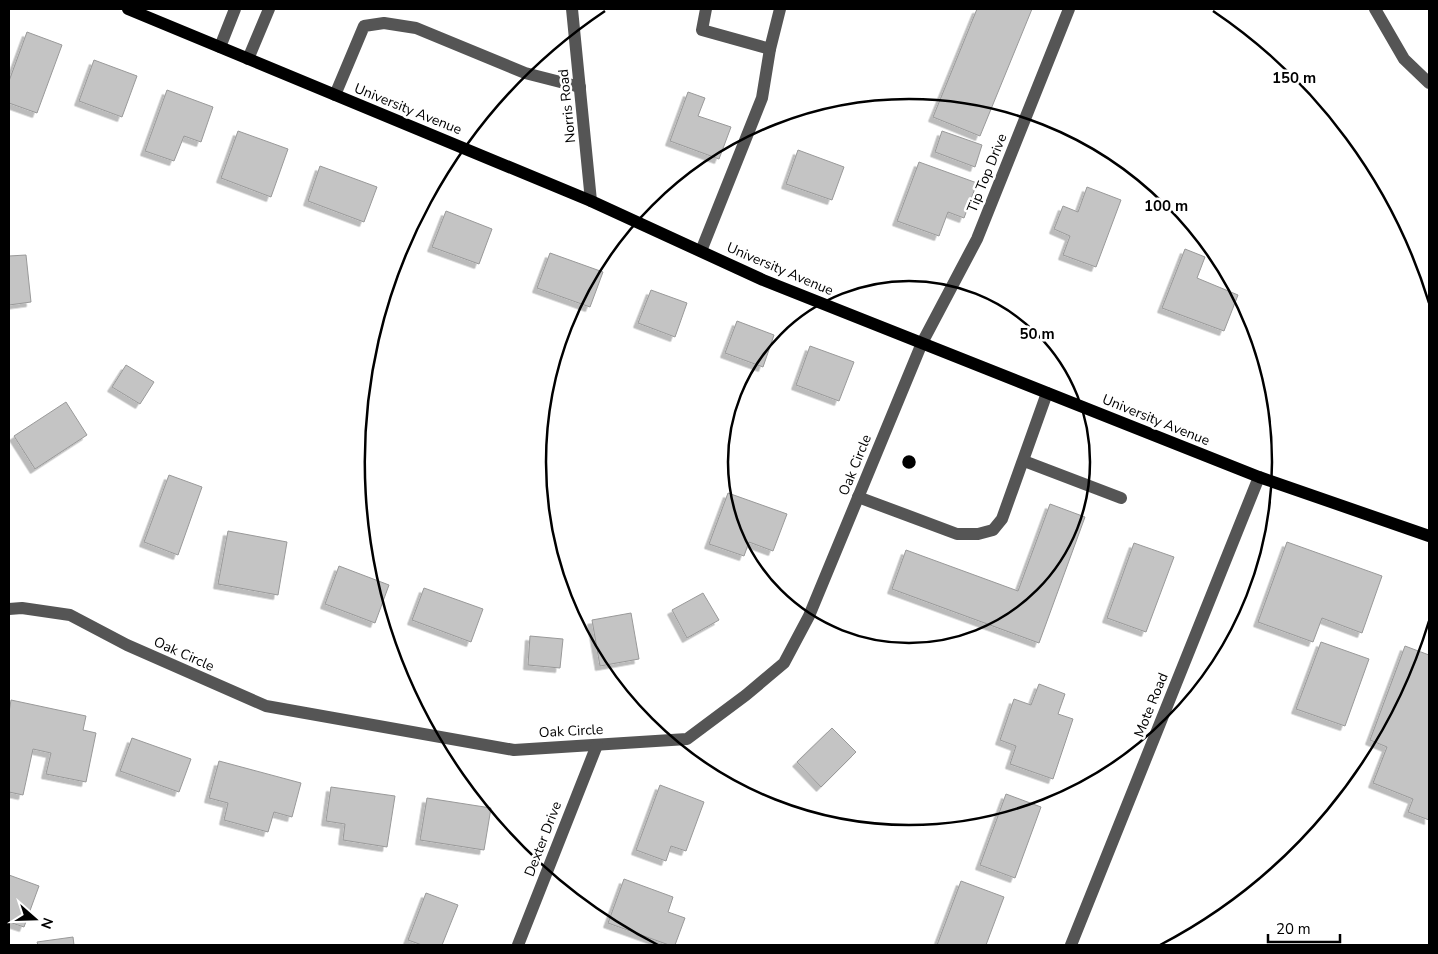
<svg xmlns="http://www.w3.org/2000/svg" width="1438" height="954" font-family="'Nunito Sans',sans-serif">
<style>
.building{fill:#c4c4c4;stroke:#999;filter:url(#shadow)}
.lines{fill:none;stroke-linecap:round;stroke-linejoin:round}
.minor{stroke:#555;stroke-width:12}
.major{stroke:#000;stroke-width:12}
.ring{fill:none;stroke:#000;stroke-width:2.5}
.labels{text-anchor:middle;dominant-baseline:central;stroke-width:5;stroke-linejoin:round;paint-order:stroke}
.street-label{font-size:14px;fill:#000;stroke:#fff}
.centre{fill:#000;stroke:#fff;stroke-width:2.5}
.ring-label{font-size:15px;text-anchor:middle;font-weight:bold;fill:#000;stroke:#fff;stroke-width:5;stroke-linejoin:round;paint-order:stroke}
</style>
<defs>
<filter id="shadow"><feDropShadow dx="-4.5" dy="4.5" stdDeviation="0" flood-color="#0004"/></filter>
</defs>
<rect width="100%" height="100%" fill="#fff"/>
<g class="building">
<polygon points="977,9 1032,9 980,136 933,117"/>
<polygon points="27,32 62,45 37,113 9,103 9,81"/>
<polygon points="94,60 137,76 122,117 79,101"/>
<polygon points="167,90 213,107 201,142 184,136 174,161 145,151"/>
<polygon points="688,92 705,98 698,116 731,127 719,159 670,141"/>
<polygon points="238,131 288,149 271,197 221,178"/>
<polygon points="942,131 982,145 975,167 935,152"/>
<polygon points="798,150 844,167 832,200 786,184"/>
<polygon points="919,162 977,183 964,218 948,212 939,236 897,221"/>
<polygon points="320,166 377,187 364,222 308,201"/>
<polygon points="1087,187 1121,200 1096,267 1063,255 1070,236 1054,229 1063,206 1078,212"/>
<polygon points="446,211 492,229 479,264 432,247"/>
<polygon points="1185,249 1205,257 1197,278 1238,295 1224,331 1162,308"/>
<polygon points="550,253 603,272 590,307 537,288"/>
<polygon points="26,255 31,302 9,305 9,256"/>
<polygon points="651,290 687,303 675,337 638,323"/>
<polygon points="737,321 774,335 763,367 725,353"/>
<polygon points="810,346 854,362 839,401 796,385"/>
<polygon points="126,365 154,382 140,404 112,387"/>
<polygon points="66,402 87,435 35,469 14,436"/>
<polygon points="169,475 202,487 178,555 144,542"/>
<polygon points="728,493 787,514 773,551 749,542 744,556 709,544"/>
<polygon points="1050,504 1085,517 1039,643 892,589 906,550 1018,591"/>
<polygon points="228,531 287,542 278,595 218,584"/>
<polygon points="1287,542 1382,576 1362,633 1322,618 1313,642 1258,622"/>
<polygon points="1134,543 1174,557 1146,632 1107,618"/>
<polygon points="339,566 389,585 375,623 325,604"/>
<polygon points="424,588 483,609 471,642 412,620"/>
<polygon points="703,593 719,620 687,638 672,610"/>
<polygon points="631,613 639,659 600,666 592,620"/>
<polygon points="530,636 563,639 560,668 528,665"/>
<polygon points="1321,642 1369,659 1345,726 1296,709"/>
<polygon points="1405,646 1429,655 1429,820 1408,812 1413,799 1373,783 1387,747 1370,740"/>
<polygon points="1039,684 1065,694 1058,714 1073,719 1053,779 1010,764 1016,746 1000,740 1014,699 1031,705"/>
<polygon points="11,700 86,716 83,730 96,733 86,782 46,774 51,753 33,749 23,795 9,792 9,712"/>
<polygon points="832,728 856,752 821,787 797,762"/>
<polygon points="132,738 191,759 179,792 120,771"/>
<polygon points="219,761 301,783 292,817 274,812 268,832 224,820 228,803 209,798"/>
<polygon points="660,785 704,802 686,851 671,846 666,861 636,850"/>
<polygon points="331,787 395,796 387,847 343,840 345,824 326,821"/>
<polygon points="1006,794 1041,807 1015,878 980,865"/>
<polygon points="427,798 491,808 484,850 420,840"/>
<polygon points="9,875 39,886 24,927 9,922"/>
<polygon points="624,879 673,897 668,912 685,918 675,945 669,945 608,923"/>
<polygon points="961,881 1004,897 986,945 937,945"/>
<polygon points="426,893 458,905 442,945 422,945 408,940"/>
<polygon points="73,937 74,945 38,945 37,942"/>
</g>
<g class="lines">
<g class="minor">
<polyline points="572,9 591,201"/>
<polyline points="706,9 702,30 770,49 780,9"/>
<polyline points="1375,9 1404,59 1429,83"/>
<polyline points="220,47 235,9"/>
<polyline points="248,59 269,9"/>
<polyline points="335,95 364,26 384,23 416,28 525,73 580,87"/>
<polyline points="701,251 762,98 770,49"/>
<polyline points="1024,461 1121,498"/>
<polyline points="858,497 957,534 978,534 993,530 1002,519 1047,393"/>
<polyline points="9,609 22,608 70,615 127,645 266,706 514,750 687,739 746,695 784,663 809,616 922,343 977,239 1069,9"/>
<polyline points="518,945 597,745"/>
<polyline points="1071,945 1259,477"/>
</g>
<polyline class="major" points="128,9 591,201 763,280 1259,477 1429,536"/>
</g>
<g class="ring">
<circle cx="909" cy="462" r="181"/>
<circle cx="909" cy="462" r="363"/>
<path d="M1429 621A544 544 0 0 1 1160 945M658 945A544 544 0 0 1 605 11M1213 11A544 544 0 0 1 1429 303"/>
</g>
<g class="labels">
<g class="street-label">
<text transform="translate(567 106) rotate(-96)">Norris Road</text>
<text transform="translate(408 109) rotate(22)">University Avenue</text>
<text transform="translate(987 173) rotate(-68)">Tip Top Drive</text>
<text transform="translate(780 269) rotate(23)">University Avenue</text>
<text transform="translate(1156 420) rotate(22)">University Avenue</text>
<text transform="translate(855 465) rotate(-68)">Oak Circle</text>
<text transform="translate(184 654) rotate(24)">Oak Circle</text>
<text transform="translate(1151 705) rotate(-68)">Mote Road</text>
<text transform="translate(571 731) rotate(-3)">Oak Circle</text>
<text transform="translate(543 839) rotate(-69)">Dexter Drive</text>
</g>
</g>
<circle cx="909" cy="462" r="8" class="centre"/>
<g class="ring-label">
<text x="1294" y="83">150 m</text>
<text x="1166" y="211">100 m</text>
<text x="1037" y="339">50 m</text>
</g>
<rect width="1438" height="954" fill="none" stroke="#000000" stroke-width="20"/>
<g transform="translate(35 919) rotate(110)" stroke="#ffffff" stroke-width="4" paint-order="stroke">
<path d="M0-4L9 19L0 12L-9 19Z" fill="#000000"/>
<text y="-8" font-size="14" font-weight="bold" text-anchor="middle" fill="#000000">N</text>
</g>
<path d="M1268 934v8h72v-8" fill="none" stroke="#000000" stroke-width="2.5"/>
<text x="1276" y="934" font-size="15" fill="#000000" stroke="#ffffff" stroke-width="4" paint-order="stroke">20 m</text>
</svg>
